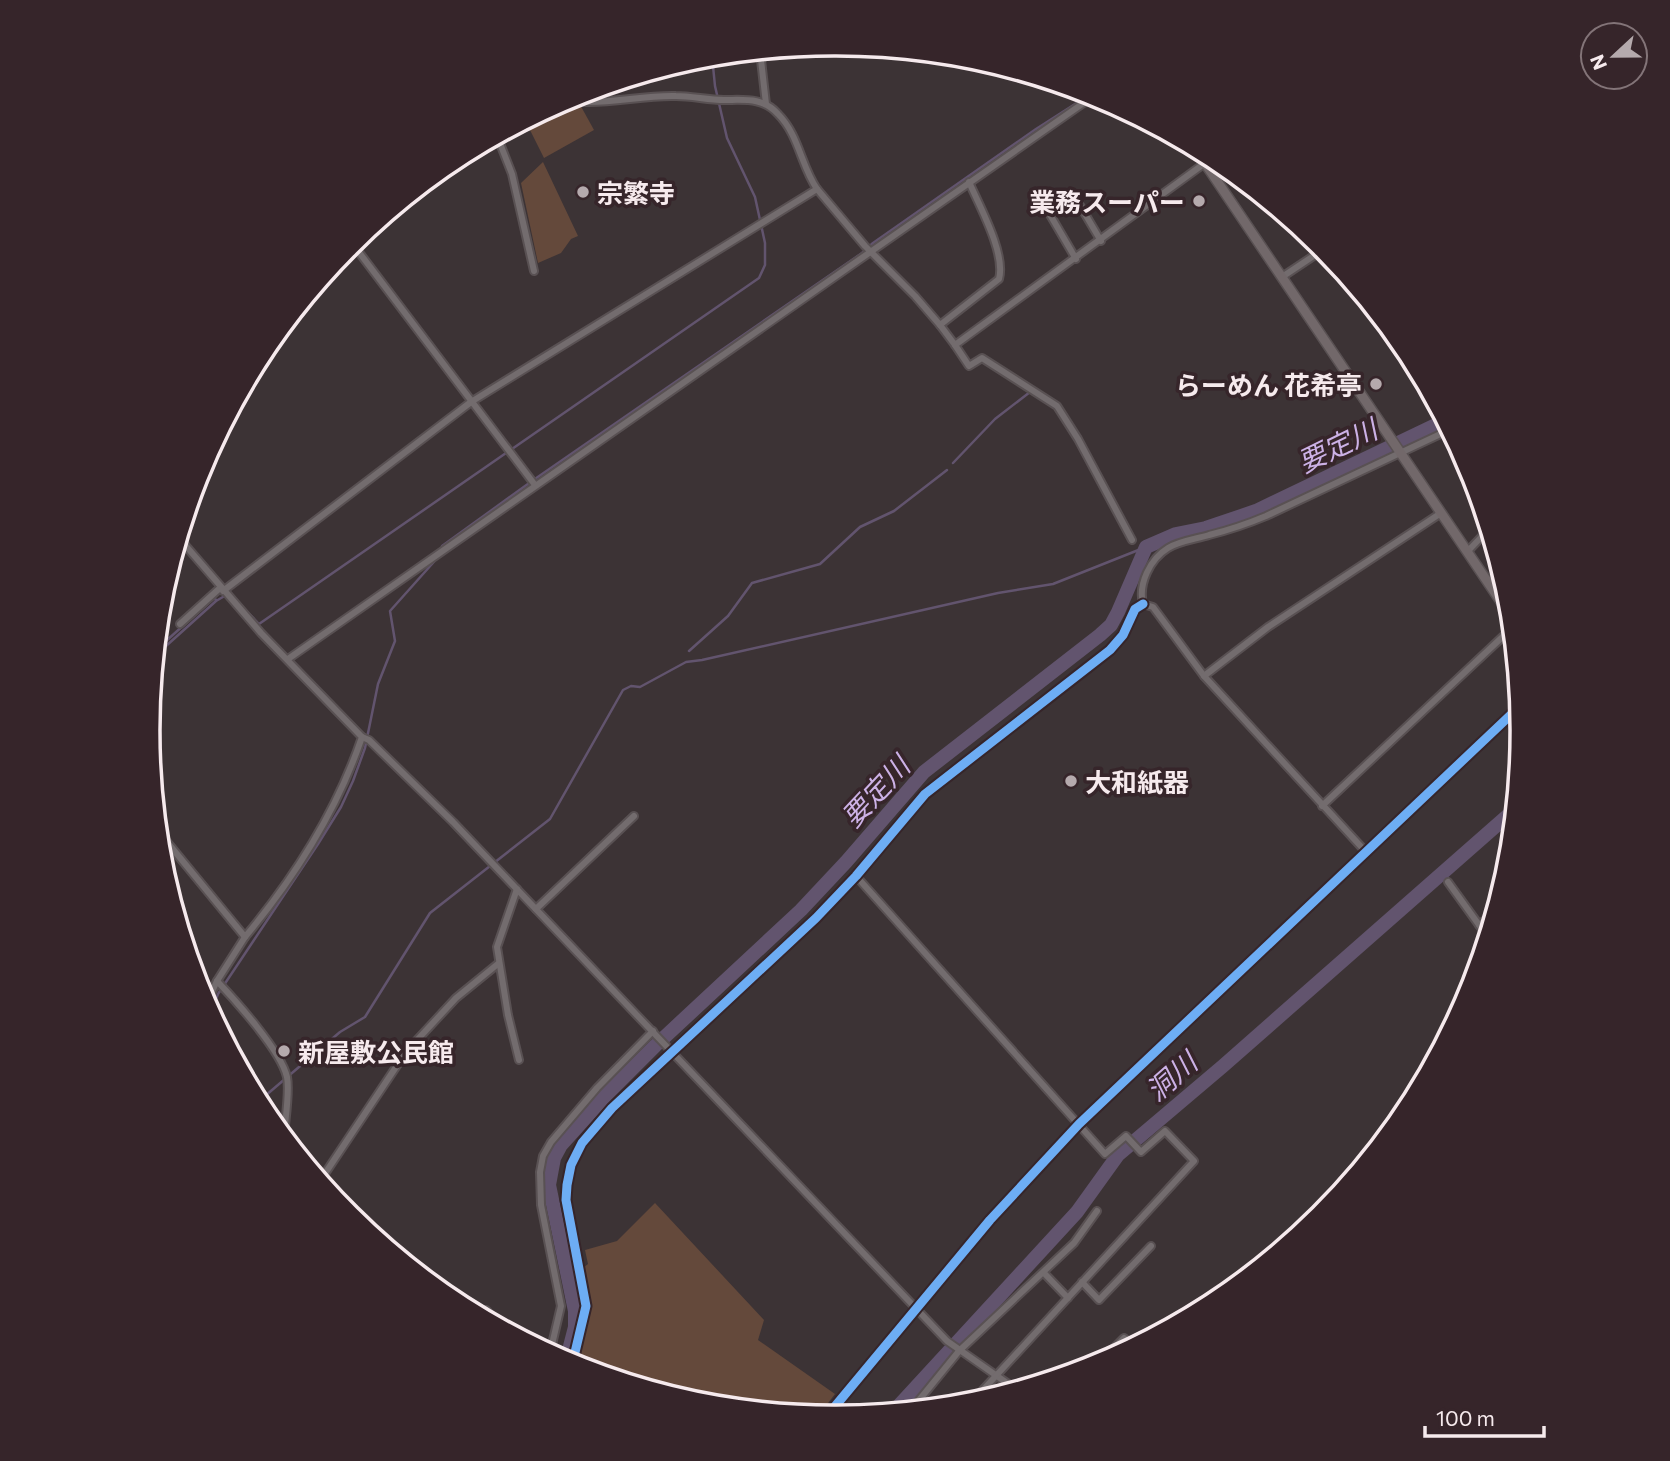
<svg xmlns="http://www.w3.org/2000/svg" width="1670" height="1461" font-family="Commissioner,'Noto Sans JP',sans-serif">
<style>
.green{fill:#64493b}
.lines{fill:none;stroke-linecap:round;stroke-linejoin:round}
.stream{stroke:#62546e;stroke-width:2.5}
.river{stroke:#62546e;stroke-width:14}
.minor-casing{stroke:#595153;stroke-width:10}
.tertiary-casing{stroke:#595153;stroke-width:11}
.secondary-casing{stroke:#595153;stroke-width:12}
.minor{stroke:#736c6e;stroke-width:6}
.tertiary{stroke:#736c6e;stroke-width:8}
.secondary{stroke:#72686a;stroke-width:9}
.cycleway-casing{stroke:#36252a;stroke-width:13}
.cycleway{stroke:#6dadf4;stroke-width:9}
.poi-dot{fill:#b5aaad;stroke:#36252a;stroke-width:2.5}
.labels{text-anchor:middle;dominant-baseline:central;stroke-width:7;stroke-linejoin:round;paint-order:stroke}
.poi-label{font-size:26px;font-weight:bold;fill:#f6eaed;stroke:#36252a;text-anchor:start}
.water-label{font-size:28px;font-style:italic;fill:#ccb1e6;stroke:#36252a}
.rim{fill:none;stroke:#f6eaed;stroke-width:3.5}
</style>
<rect width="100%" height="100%" fill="#3c3335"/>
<g class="green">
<polygon points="573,96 578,101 594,130 544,158 529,128 554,106"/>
<polygon points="543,162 578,236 571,239 561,253 538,263 521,183"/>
<polygon points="655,1203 764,1320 758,1340 835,1394 818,1416 701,1404 575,1366 589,1310 589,1290 583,1268 588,1264 585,1250 617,1241"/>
</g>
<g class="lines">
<g class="stream">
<polyline points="953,463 995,419 1030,392"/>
<polyline points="442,549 442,546 532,481 862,253 873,243 1036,129 1086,97"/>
<polyline points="237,601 259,624 759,278 765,265 765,243 755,197 727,138 715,86 712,56"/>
<polyline points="156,650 214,598 216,600"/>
<polyline points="689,651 728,616 752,583 820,564 860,527 894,511 947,470"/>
<polyline points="156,655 216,601 228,594"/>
<polyline points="211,1012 218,994 318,844 341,807 353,781 365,748 378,684 395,641 390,611 440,555"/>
<polyline points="258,1102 340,1032 365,1017 430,913 550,819 623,690 631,686 640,687 686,662 702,660 998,593 1053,584 1146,547"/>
</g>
<g class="river">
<polyline points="566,1362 575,1327 575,1311 549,1185 554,1158 561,1145 606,1095 655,1046 801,910 846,862 924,772 1100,635 1111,625 1118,612 1146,547 1176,534 1206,528 1256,511 1444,421"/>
<polyline points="893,1412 1077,1212 1118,1155 1223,1066 1514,810"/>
</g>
<defs>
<g id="minor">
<polyline points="760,51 766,104"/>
<path d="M 577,95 L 585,102 C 615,103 645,95 676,96 C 692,96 708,100 724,100 C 744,100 763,97 778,114 C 799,135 801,166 817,189 L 865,246 L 915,296 L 940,325 L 999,279 C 1006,254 980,207 969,182"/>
<polyline points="501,146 512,174 534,271"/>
<polyline points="1075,197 1101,241"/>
<polyline points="1042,201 1076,259"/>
<polyline points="352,243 535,485"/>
<polyline points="1282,277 1324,249"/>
<polyline points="940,325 955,345 1205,163"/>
<polyline points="955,345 969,366 982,358 1057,406 1078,439 1132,540"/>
<polyline points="1468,551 1488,530"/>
<polyline points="223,591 471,402 817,189"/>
<path d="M 1143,604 C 1138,584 1150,559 1168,548 C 1179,541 1196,539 1209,535 C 1229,530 1247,524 1266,516 L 1449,430"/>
<polyline points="1143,604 1153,607 1204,676 1366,852"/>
<polyline points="180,624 220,588"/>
<polyline points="288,659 1095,95"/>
<polyline points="1204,676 1268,627 1441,513"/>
<polyline points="362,737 369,740 453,822 947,1341 1017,1390"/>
<polyline points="1322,806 1512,628"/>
<path d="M 158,831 L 245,937 C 295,877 337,811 362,737 L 261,633 L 179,538"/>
<polyline points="856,876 1105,1154 1126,1136 1141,1152 1165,1131 1194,1161 970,1404"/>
<polyline points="1448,882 1487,936"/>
<polyline points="517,889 497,947 508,1015 519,1060"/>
<polyline points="536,909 634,816"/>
<polyline points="1479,925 1494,913"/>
<path d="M 217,981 C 236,1001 281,1051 287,1077 C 290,1092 285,1120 284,1136"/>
<polyline points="206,1004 217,981 245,937"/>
<polyline points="320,1181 406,1052 456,998 499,963"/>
<polyline points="1044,1273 1068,1298"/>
<polyline points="1082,1282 1099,1300 1151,1246"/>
<polyline points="486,1310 502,1327"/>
<polyline points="550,1353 561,1306 541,1205 540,1172 543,1156 551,1142 597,1088 653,1031"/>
<polyline points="1103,1362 1101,1361 1124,1338 1133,1346"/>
<polyline points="572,1365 586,1306 566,1200 567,1185 571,1165 582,1143 612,1108 816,918 856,876 925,794 1110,650 1123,635 1135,609 1143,604"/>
<polyline points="911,1410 959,1351 1074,1243 1097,1211"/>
</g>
<polyline id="tertiary" points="827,1416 990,1220 1079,1124 1519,707"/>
<polyline id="secondary" points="1194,147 1510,615"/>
</defs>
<use href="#minor" class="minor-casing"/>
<use href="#tertiary" class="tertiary-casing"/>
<use href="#secondary" class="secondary-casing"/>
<use href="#minor" class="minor"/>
<use href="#tertiary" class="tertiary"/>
<use href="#secondary" class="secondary"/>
<defs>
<g id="cycleway">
<polyline points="572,1365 586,1306 566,1200 567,1185 571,1165 582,1143 612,1108 816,918 856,876 925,794 1110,650 1123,635 1135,609 1143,604"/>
<polyline points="827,1416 990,1220 1079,1124 1519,707"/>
</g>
</defs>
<use href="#cycleway" class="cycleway-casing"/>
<use href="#cycleway" class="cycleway"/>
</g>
<g class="poi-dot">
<circle cx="583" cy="192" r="7"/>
<circle cx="1199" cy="201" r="7"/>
<circle cx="1376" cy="384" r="7"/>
<circle cx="1071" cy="781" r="7"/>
<circle cx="284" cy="1051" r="7"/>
</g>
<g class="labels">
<g class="poi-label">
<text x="597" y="192">宗繁寺</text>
<text x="1185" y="201" text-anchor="end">業務スーパー</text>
<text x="1362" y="384" text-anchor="end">らーめん 花希亭</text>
<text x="1085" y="781">大和紙器</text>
<text x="298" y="1051">新屋敷公民館</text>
</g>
<g class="water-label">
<text transform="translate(1337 445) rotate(-26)">要定川</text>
<text transform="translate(875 791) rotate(-47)">要定川</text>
<text transform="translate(1171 1076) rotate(-41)">洞川</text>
</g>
</g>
<path d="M0 0H1670V1461H0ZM834 56H836A674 674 0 0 1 1510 730V731A674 674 0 0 1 836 1405H834A674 674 0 0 1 160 731V730A674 674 0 0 1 834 56Z" fill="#36252a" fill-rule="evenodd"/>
<path class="rim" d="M834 56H836A674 674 0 0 1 1510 730V731A674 674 0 0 1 836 1405H834A674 674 0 0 1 160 731V730A674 674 0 0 1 834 56Z"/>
<g transform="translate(1614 56) rotate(248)"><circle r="33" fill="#36252a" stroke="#837478" stroke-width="2"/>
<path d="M0-5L12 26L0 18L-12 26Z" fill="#b5aaad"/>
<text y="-10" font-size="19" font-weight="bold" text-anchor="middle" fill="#f6eaed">N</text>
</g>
<path d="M1425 1426v10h119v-10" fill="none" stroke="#f6eaed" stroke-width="3.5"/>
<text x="1436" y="1426" font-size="21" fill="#f6eaed" stroke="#36252a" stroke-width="5" paint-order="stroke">100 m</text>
</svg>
